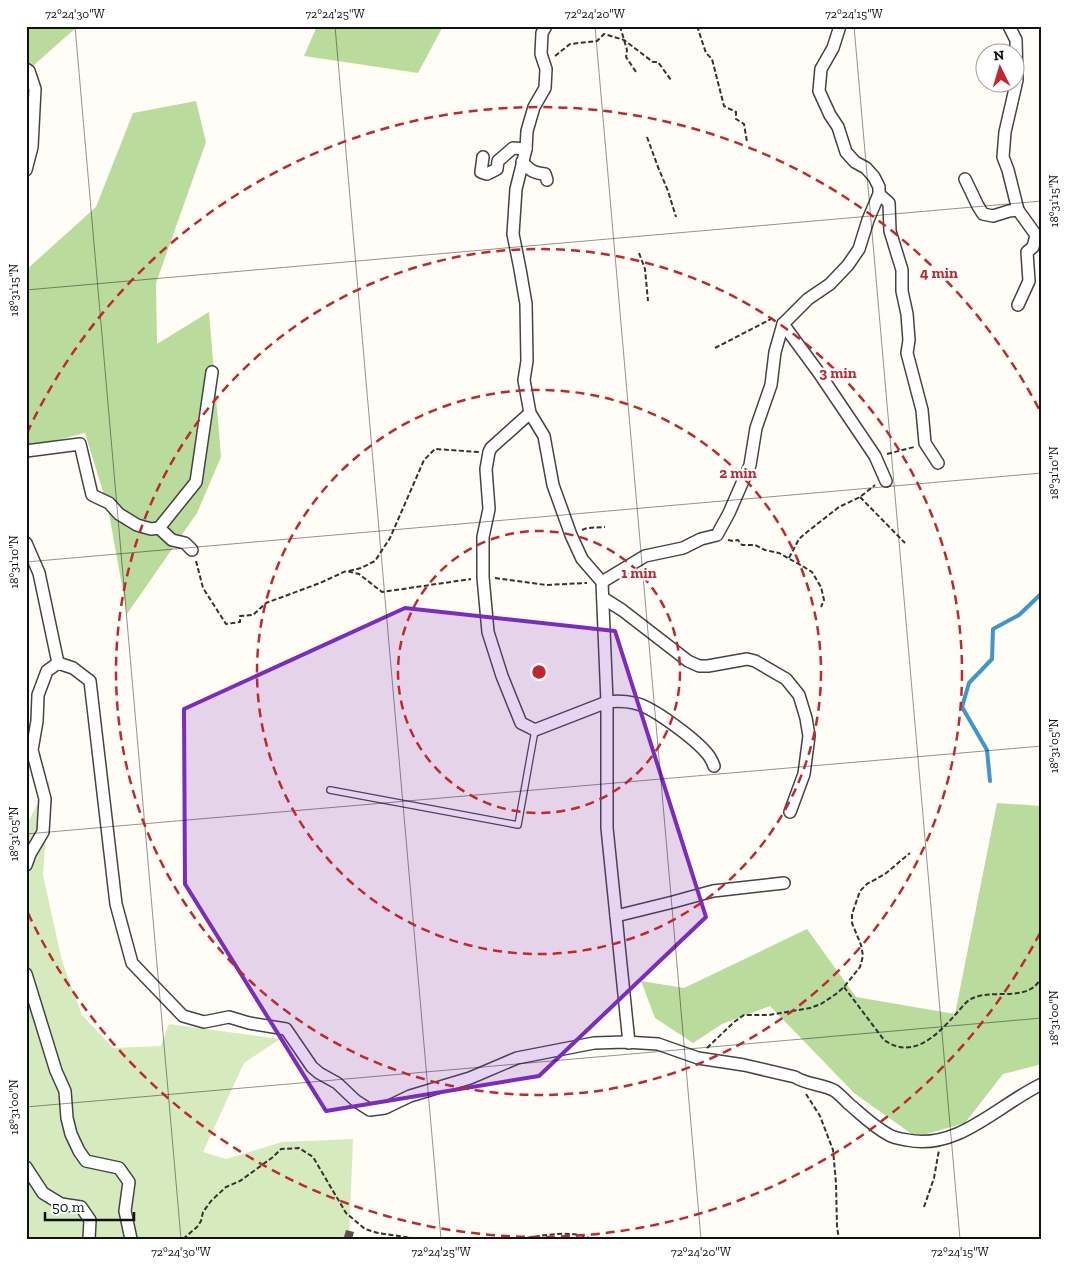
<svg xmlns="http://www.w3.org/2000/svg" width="1068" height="1265" font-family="'Zilla Slab',serif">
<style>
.green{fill:#d5ebbd}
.forest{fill:#b9dc9c}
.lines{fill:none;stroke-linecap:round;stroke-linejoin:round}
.stream{stroke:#3f96cf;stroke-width:4}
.building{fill:#5a524d}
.lane-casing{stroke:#444;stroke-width:8}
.street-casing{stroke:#444;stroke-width:14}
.path{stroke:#333;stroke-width:2;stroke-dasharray:5 2.5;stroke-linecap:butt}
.lane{stroke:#fff;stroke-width:5.5}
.street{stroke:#fff;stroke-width:11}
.marked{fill:#7b2cbf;fill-opacity:0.2;stroke:#7b2cbf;stroke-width:4;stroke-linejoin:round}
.ticks{fill:none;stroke:#111;stroke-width:1;stroke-opacity:0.45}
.ring{fill:none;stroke:#c4262e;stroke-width:2.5;stroke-dasharray:9 6}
.centre{fill:#c4262e;stroke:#fff;stroke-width:2.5}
.ring-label{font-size:15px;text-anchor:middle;font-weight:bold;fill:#c4262e;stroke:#fff;stroke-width:5;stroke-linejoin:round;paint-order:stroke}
.neatline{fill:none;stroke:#111;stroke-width:2}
.ticks-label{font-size:12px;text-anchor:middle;fill:#111}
</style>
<rect width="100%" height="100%" fill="#fffdf5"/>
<polygon class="green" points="50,779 43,875 62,961 82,1015 113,1048 161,1046 169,1024 280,1039 244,1063 203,1152 226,1159 282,1142 353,1139 349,1239 26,1239 26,826"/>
<g class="forest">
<polygon points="26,26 78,26 26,72"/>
<polygon points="317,26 443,26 418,73 304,56"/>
<polygon points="196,101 206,142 156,283 157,344 209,312 221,457 197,513 127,614 108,508 85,433 26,448 26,270 96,207 133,113"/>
<polygon points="997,803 1042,806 1042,1064 1003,1074 965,1123 916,1137 854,1093 770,1006 722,1024 693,1043 655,1018 641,981 684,988 807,929 856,997 955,1014"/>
</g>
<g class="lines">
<polyline class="stream" points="990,781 987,750 962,707 969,683 992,659 993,629 1019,615 1042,593"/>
</g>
<polygon class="building" points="346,1230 354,1232 352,1239 344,1237"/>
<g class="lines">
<defs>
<polyline id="lane" points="330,790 518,825 535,730"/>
<g id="street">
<path d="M 546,26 L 542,33 L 541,54 L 546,69 L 545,88 L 534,107 L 527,131 L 526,149 L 516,189 L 513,234 L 520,269 L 526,304 L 527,361 L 524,380 L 530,413 L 544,436 L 553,485 L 571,535 L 582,559 L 602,582 L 607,702 C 616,701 625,701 634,703 C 652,706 698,741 709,756 C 711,759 713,763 714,766"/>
<polyline points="1009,26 1016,40 1017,80 1005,132 1003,157 1008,170 1018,210 1036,235 1033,247 1027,252 1029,281 1018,305"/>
<polyline points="26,69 29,71 35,89 32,147 26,170"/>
<polyline points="483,157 481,172 487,174 497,169 498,161 513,148 526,149"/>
<path d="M 522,162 C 530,170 533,173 545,174 L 547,180"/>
<polyline points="965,179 978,206 983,214 993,216 1009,211 1018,210"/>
<polyline points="879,194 889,203 890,231 902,270 902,291 907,314 909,340 907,353 922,410 925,443 938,463"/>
<polyline points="783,324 819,373 875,456 886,481"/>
<polyline points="530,413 491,448 489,452 486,469 489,509 483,537 483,577 488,632 502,676 521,723 535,730 607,702 607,828 629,1043"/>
<polyline points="26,451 80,444 92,495 109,503 119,514 137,525 151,529 159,528 172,540 185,543 192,550"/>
<polyline points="159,528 196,482 212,372"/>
<polyline points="26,543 39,573 58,663"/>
<polyline points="602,582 645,556 683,548 701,539 717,535 729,513 750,465 756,428 771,385 775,352 783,324 808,299 830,284 848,265 859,249 868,220 879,194 879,187 874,177 866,168 855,162 846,152 838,127 830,115 819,91 821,69 833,48 840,26"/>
<polyline points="603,598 622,610 688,661 699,666 708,666 747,659 755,661 786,679 799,695 806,718 809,736 804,774 790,812"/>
<path d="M 26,865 L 30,854 L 43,832 L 45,799 L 32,750 L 37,721 L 38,695 L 47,671 L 58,663 L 73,668 L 90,681 L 116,904 L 132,963 L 183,1016 L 204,1022 L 229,1017 L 249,1023 L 286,1029 L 312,1067 L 319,1073 L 337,1083 L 356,1101 L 370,1110 L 385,1108 L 410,1096 L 470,1078 L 517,1058 L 594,1043 L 625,1042 L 658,1044 L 698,1058 L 744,1065 L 795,1077 C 807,1085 824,1084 835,1091 C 840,1095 845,1100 849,1104 C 862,1115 874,1127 889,1135 C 894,1138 901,1139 907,1140 C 958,1151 999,1104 1042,1084"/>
<polyline points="616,916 673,902 713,891 784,883"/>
<polyline points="26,974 56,1071 65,1091 67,1118 71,1134 79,1151 86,1161 119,1168 129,1182 125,1211 131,1239"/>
<polyline points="26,1167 43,1193 61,1204 81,1207 90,1220 89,1239"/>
</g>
</defs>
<use href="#lane" class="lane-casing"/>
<use href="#street" class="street-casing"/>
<g class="path">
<polyline points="522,26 524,27 526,26"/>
<polyline points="620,26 627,50 626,57 636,72"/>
<polyline points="697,26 706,53 712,59 724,106 736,112 736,119 744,124 747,142"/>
<polyline points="555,56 570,44 597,41 604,34 624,40 653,62 658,62 671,80"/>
<polyline points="647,137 658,167 668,191 676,217"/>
<polyline points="639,253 645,269 648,301"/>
<polyline points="715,348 773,318"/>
<polyline points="887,454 914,447"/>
<polyline points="860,497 905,543"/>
<polyline points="582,530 587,528 605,527"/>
<polyline points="728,540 733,541 738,540 742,545 755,545 765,550 779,553 804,567 812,572 821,587 824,600 821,607"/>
<polyline points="789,558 799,539 807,532 839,507 860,497 875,485"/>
<polyline points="196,561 203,588 226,624 240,622 240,616 253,615 266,603 320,583 346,571 359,574 382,592 471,579"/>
<polyline points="349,571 361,568 375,561 390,538 424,460 435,449 479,452"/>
<polyline points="495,578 546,585 587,583"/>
<path d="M 844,987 L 884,1040 C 913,1060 936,1036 955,1015 C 960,1010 965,1002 971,999 C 989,989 1020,1000 1035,986 C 1037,984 1040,980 1042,977"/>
<polyline points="707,1048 734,1022 744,1015 769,1015 810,1008 821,1004 836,994 844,987 860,967 863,956 861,945 852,923 852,914 860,891 867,884 885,874 910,853"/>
<polyline points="806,1094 820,1116 833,1150 836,1183 837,1227 839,1239"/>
<polyline points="924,1207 934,1178 939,1150"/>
<polyline points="183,1239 197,1227 201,1221 203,1212 211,1201 226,1187 240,1181 273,1157 281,1149 299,1148 313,1157 346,1213 365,1229 378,1233 419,1239"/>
<path d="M 520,1239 C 540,1236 572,1229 591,1239"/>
</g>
<use href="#lane" class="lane"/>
<use href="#street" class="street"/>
</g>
<path class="marked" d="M 405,608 L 615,631 L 706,917 L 539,1076 L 326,1111 L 185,884 L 184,709 Z"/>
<path class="ticks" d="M 75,26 L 181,1239M 335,26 L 441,1239M 595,26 L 701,1239M 854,26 L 960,1239M 26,290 L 1042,201M 26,562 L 1042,473M 26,834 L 1042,746M 26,1107 L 1042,1018"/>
<g class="ring">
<circle cx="539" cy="672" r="141"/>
<circle cx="539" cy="672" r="282"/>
<circle cx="539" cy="672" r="423"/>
<path d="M1040 933A565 565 0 0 1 27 911M27 433A565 565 0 0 1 1040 411"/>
</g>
<circle cx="539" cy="672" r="8" class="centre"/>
<g class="ring-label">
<text x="939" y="278">4 min</text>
<text x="838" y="378">3 min</text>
<text x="738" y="478">2 min</text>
<text x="639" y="578">1 min</text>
</g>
<rect width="1068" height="1265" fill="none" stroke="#ffffff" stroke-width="55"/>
<g transform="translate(1000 68) rotate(355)"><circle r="24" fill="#ffffff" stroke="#a0a0a0"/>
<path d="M0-4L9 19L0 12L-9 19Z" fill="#c4262e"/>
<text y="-8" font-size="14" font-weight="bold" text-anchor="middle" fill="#111111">N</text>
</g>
<path d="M45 1212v8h89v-8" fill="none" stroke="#111111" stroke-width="2.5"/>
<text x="52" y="1212" font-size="15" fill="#111111" stroke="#ffffff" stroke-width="4" paint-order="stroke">50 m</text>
<rect x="28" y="28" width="1012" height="1210" class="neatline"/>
<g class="ticks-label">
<text x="75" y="18">72°24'30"W</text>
<text x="335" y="18">72°24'25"W</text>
<text x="595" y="18">72°24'20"W</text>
<text x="854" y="18">72°24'15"W</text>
<text transform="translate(1054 201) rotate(-90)" y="4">18°31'15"N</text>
<text transform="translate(14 290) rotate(-90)" y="4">18°31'15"N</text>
<text transform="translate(1054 473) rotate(-90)" y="4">18°31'10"N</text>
<text transform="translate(14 562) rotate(-90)" y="4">18°31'10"N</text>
<text transform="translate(1054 746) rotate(-90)" y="4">18°31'05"N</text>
<text transform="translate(14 834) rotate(-90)" y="4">18°31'05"N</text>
<text transform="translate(1054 1018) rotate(-90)" y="4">18°31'00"N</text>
<text transform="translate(14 1107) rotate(-90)" y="4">18°31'00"N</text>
<text x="181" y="1256">72°24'30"W</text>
<text x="441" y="1256">72°24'25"W</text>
<text x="701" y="1256">72°24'20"W</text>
<text x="960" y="1256">72°24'15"W</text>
</g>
</svg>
